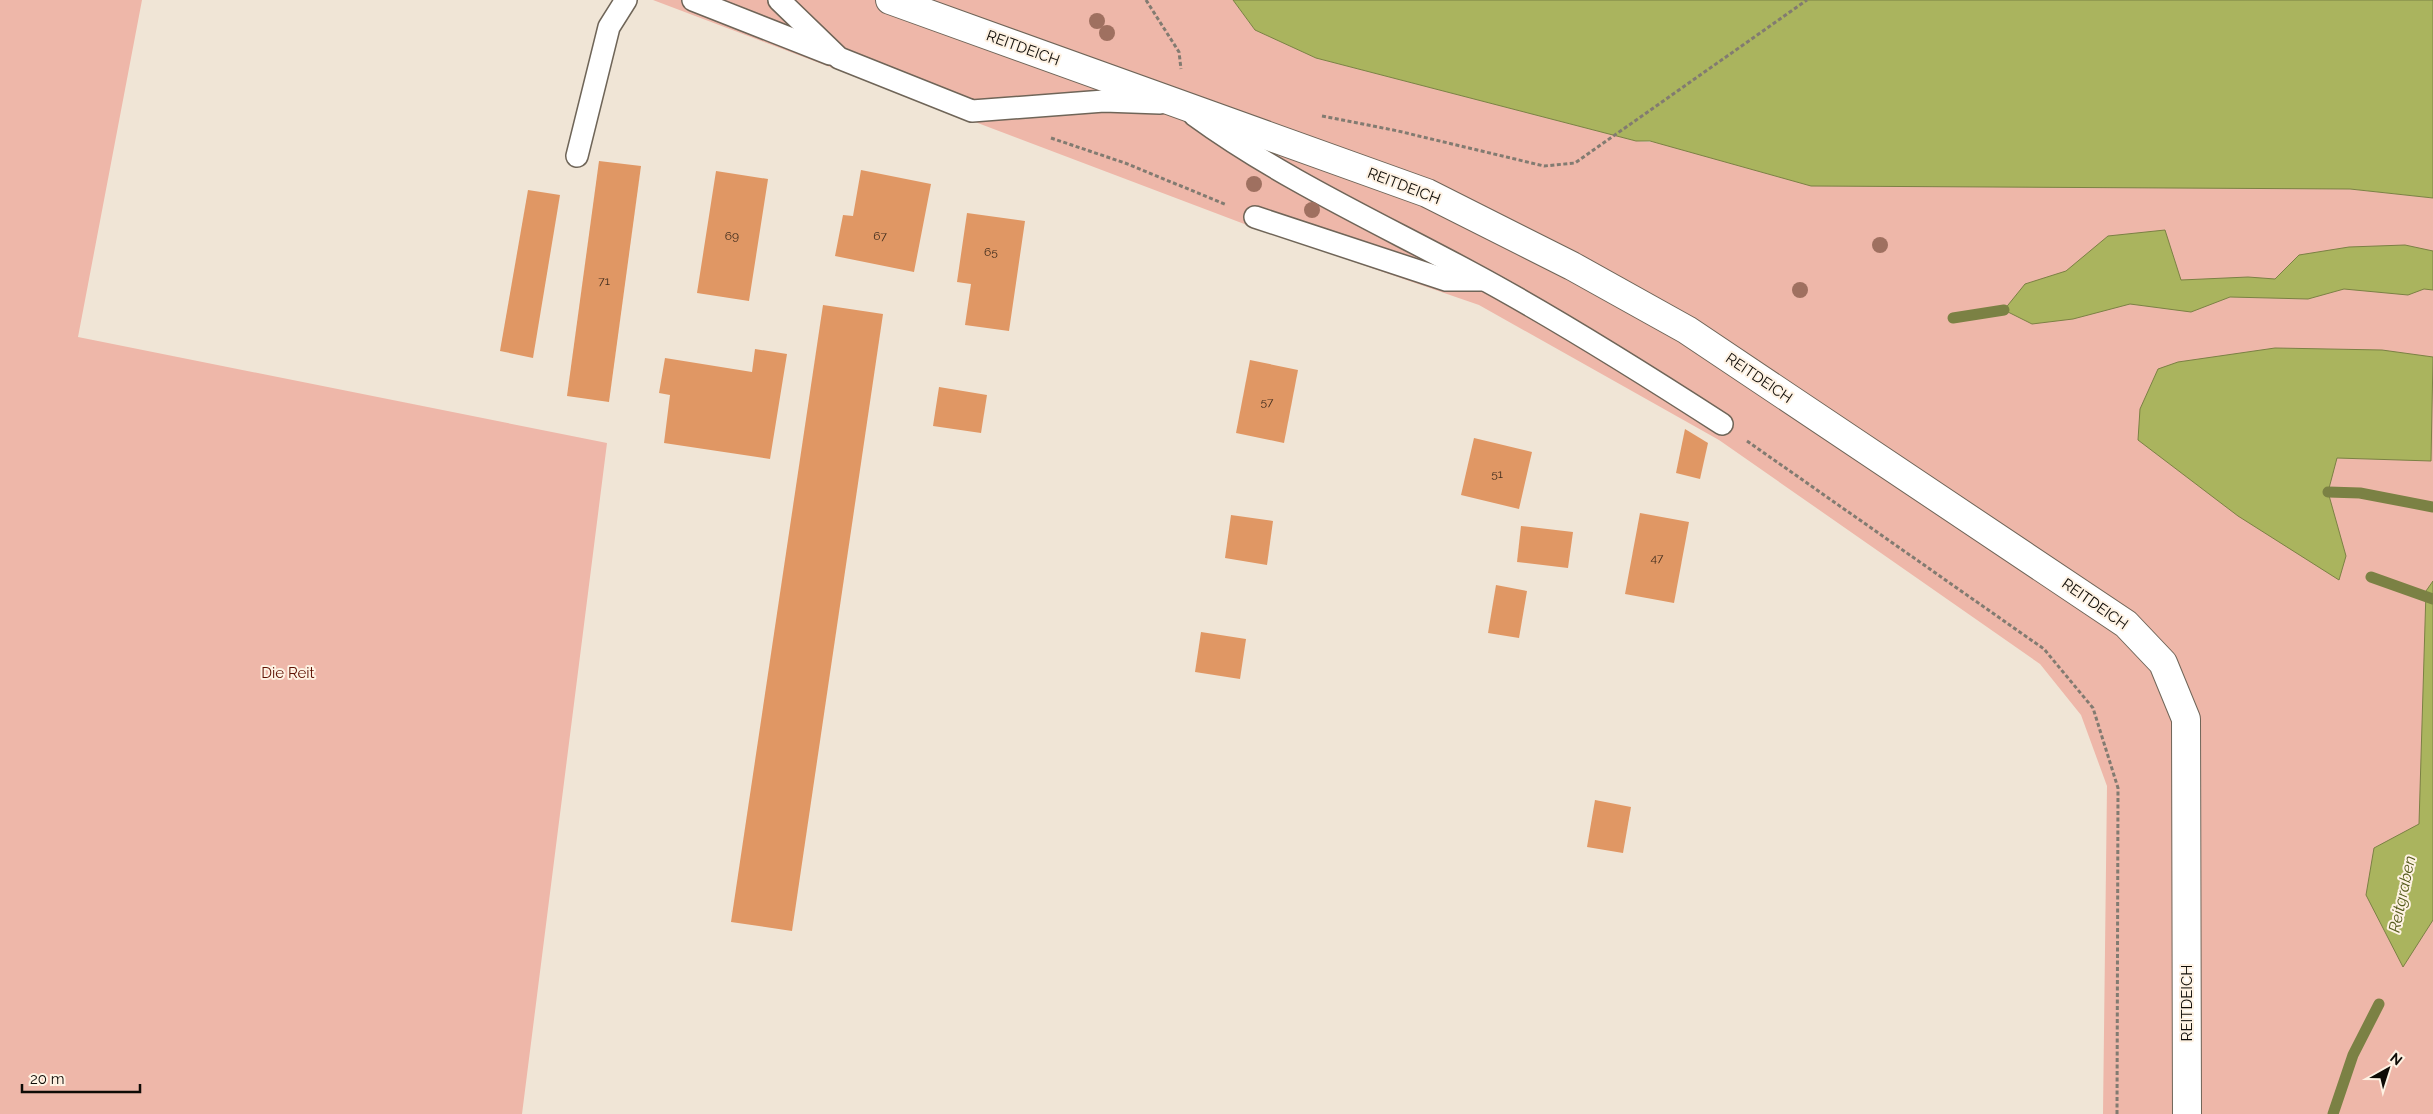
<svg xmlns="http://www.w3.org/2000/svg" width="2433" height="1114" font-family="Raleway,sans-serif">
<style>
.green{fill:#eeb7a9}
.water{fill:#aab45e;stroke:#7b8144}
.lines{fill:none;stroke-linecap:round;stroke-linejoin:round}
.stream{stroke:#7b8144;stroke-width:11}
.building{fill:#e09764}
.lane-casing{stroke:#6f6558;stroke-width:24}
.street-casing{stroke:#6f6558;stroke-width:30}
.path{stroke:#827b71;stroke-width:3;stroke-dasharray:4 2.5;stroke-linecap:butt}
.lane{stroke:#fff;stroke-width:21}
.street{stroke:#fff;stroke-width:28}
.tree{fill:#9f7060}
.labels{text-anchor:middle;dominant-baseline:central;stroke-width:4;stroke-linejoin:round;paint-order:stroke}
.number-label{font-size:12px;fill:#422e1e}
.street-label{font-size:15px;fill:#0e0b06;stroke:#fef2e3}
.park-label{font-size:15px;fill:#5d1000;stroke:#fef2e3}
.water-label{font-size:16px;font-style:italic;fill:#555b1c;stroke:#fef2e3}
</style>
<rect width="100%" height="100%" fill="#f0e5d6"/>
<g class="green">
<polygon points="0,0 142,0 78,337 607,443 522,1114 0,1114"/>
<polygon points="653,0 1233,0 1255,30 1316,58 1636,141 2350,189 2433,198 2433,1114 2103,1114 2107,786 2081,715 2040,664 1719,440 1479,305 1247,225"/>
</g>
<g class="water">
<polygon points="1233,0 2433,0 2433,198 2350,189 1811,186 1650,141 1636,141 1316,58 1255,30"/>
<polygon points="2165,230 2181,280 2248,277 2275,279 2299,255 2349,247 2405,245 2433,251 2433,290 2424,289 2408,295 2344,289 2308,299 2230,297 2191,312 2130,304 2073,319 2032,324 2004,310 2025,284 2066,271 2108,236"/>
<polygon points="2275,348 2382,350 2433,357 2431,461 2337,458 2328,492 2346,556 2339,580 2238,516 2138,440 2140,409 2158,369 2178,362"/>
<polygon points="2433,581 2433,920 2403,967 2366,895 2374,848 2419,824 2426,591"/>
</g>
<g class="lines">
<g class="stream">
<polyline points="1953,318 2004,310"/>
<polyline points="2328,492 2360,493 2433,507"/>
<polyline points="2371,577 2433,599"/>
<polyline points="2333,1114 2353,1055 2379,1004"/>
</g>
</g>
<g class="building">
<polygon points="599,161 641,166 609,402 567,396"/>
<polygon points="861,170 931,184 914,272 835,256 843,215 853,216"/>
<polygon points="716,171 768,179 749,301 697,293"/>
<polygon points="528,190 560,195 533,358 500,351"/>
<polygon points="967,213 1025,221 1009,331 965,325 971,284 957,282"/>
<polygon points="823,305 883,314 792,931 731,922"/>
<polygon points="755,349 787,354 770,459 664,443 670,395 659,393 665,358 752,372"/>
<polygon points="1250,360 1298,370 1284,443 1236,433"/>
<polygon points="939,387 987,395 981,433 933,426"/>
<polygon points="1685,429 1708,443 1700,479 1676,473"/>
<polygon points="1474,438 1532,452 1519,509 1461,495"/>
<polygon points="1640,513 1689,522 1674,603 1625,594"/>
<polygon points="1231,515 1273,521 1267,565 1225,558"/>
<polygon points="1521,526 1573,532 1568,568 1517,562"/>
<polygon points="1496,585 1527,591 1519,638 1488,633"/>
<polygon points="1201,632 1246,639 1240,679 1195,672"/>
<polygon points="1595,800 1631,807 1623,853 1587,847"/>
</g>
<g class="lines">
<defs>
<g id="lane">
<polyline points="693,0 830,54"/>
<polyline points="779,0 839,58 972,111 1104,101 1160,103"/>
<path d="M 1194,115 C 1279,177 1377,222 1470,272 C 1556,318 1640,371 1722,424"/>
<polyline points="577,156 609,27 626,0"/>
<polyline points="1255,217 1446,280 1481,280"/>
</g>
<polyline id="street" points="890,0 1427,193 1572,266 1687,330 2126,624 2163,663 2186,719 2187,1114"/>
</defs>
<use href="#lane" class="lane-casing"/>
<use href="#street" class="street-casing"/>
<g class="path">
<polyline points="1146,0 1179,52 1181,69"/>
<polyline points="1322,116 1398,131 1544,166 1575,163 1807,0"/>
<polyline points="1051,138 1125,163 1227,205"/>
<polyline points="1747,441 2044,649 2093,708 2118,788 2117,1114"/>
</g>
<use href="#lane" class="lane"/>
<use href="#street" class="street"/>
</g>
<g class="tree">
<circle cx="1097" cy="21" r="8"/>
<circle cx="1107" cy="33" r="8"/>
<circle cx="1254" cy="184" r="8"/>
<circle cx="1312" cy="210" r="8"/>
<circle cx="1880" cy="245" r="8"/>
<circle cx="1800" cy="290" r="8"/>
</g>
<g class="labels">
<g class="number-label">
<text x="732" y="236">69</text>
<text x="880" y="236">67</text>
<text x="991" y="252">65</text>
<text x="604" y="281">71</text>
<text x="1267" y="402">57</text>
<text x="1497" y="474">51</text>
<text x="1657" y="558">47</text>
</g>
<g class="street-label">
<text transform="translate(1023 48) rotate(20)">REITDEICH</text>
<text transform="translate(1404 186) rotate(21)">REITDEICH</text>
<text transform="translate(1759 378) rotate(34)">REITDEICH</text>
<text transform="translate(2095 604) rotate(35)">REITDEICH</text>
<text transform="translate(2187 1003) rotate(-90)">REITDEICH</text>
</g>
<g class="park-label">
<text x="288" y="673">Die Reit</text>
</g>
<g class="water-label">
<text transform="translate(2402 894) rotate(-78)">Reitgraben</text>
</g>
</g>
<g transform="translate(2388 1069) rotate(39)" stroke="#fef2e3" stroke-width="4" paint-order="stroke">
<path d="M0-4L9 19L0 12L-9 19Z" fill="#0e0b06"/>
<text y="-8" font-size="14" font-weight="bold" text-anchor="middle" fill="#0e0b06">N</text>
</g>
<path d="M22 1084v8h118v-8" fill="none" stroke="#0e0b06" stroke-width="2.5"/>
<text x="30" y="1084" font-size="15" fill="#0e0b06" stroke="#fef2e3" stroke-width="4" paint-order="stroke">20 m</text>
</svg>
